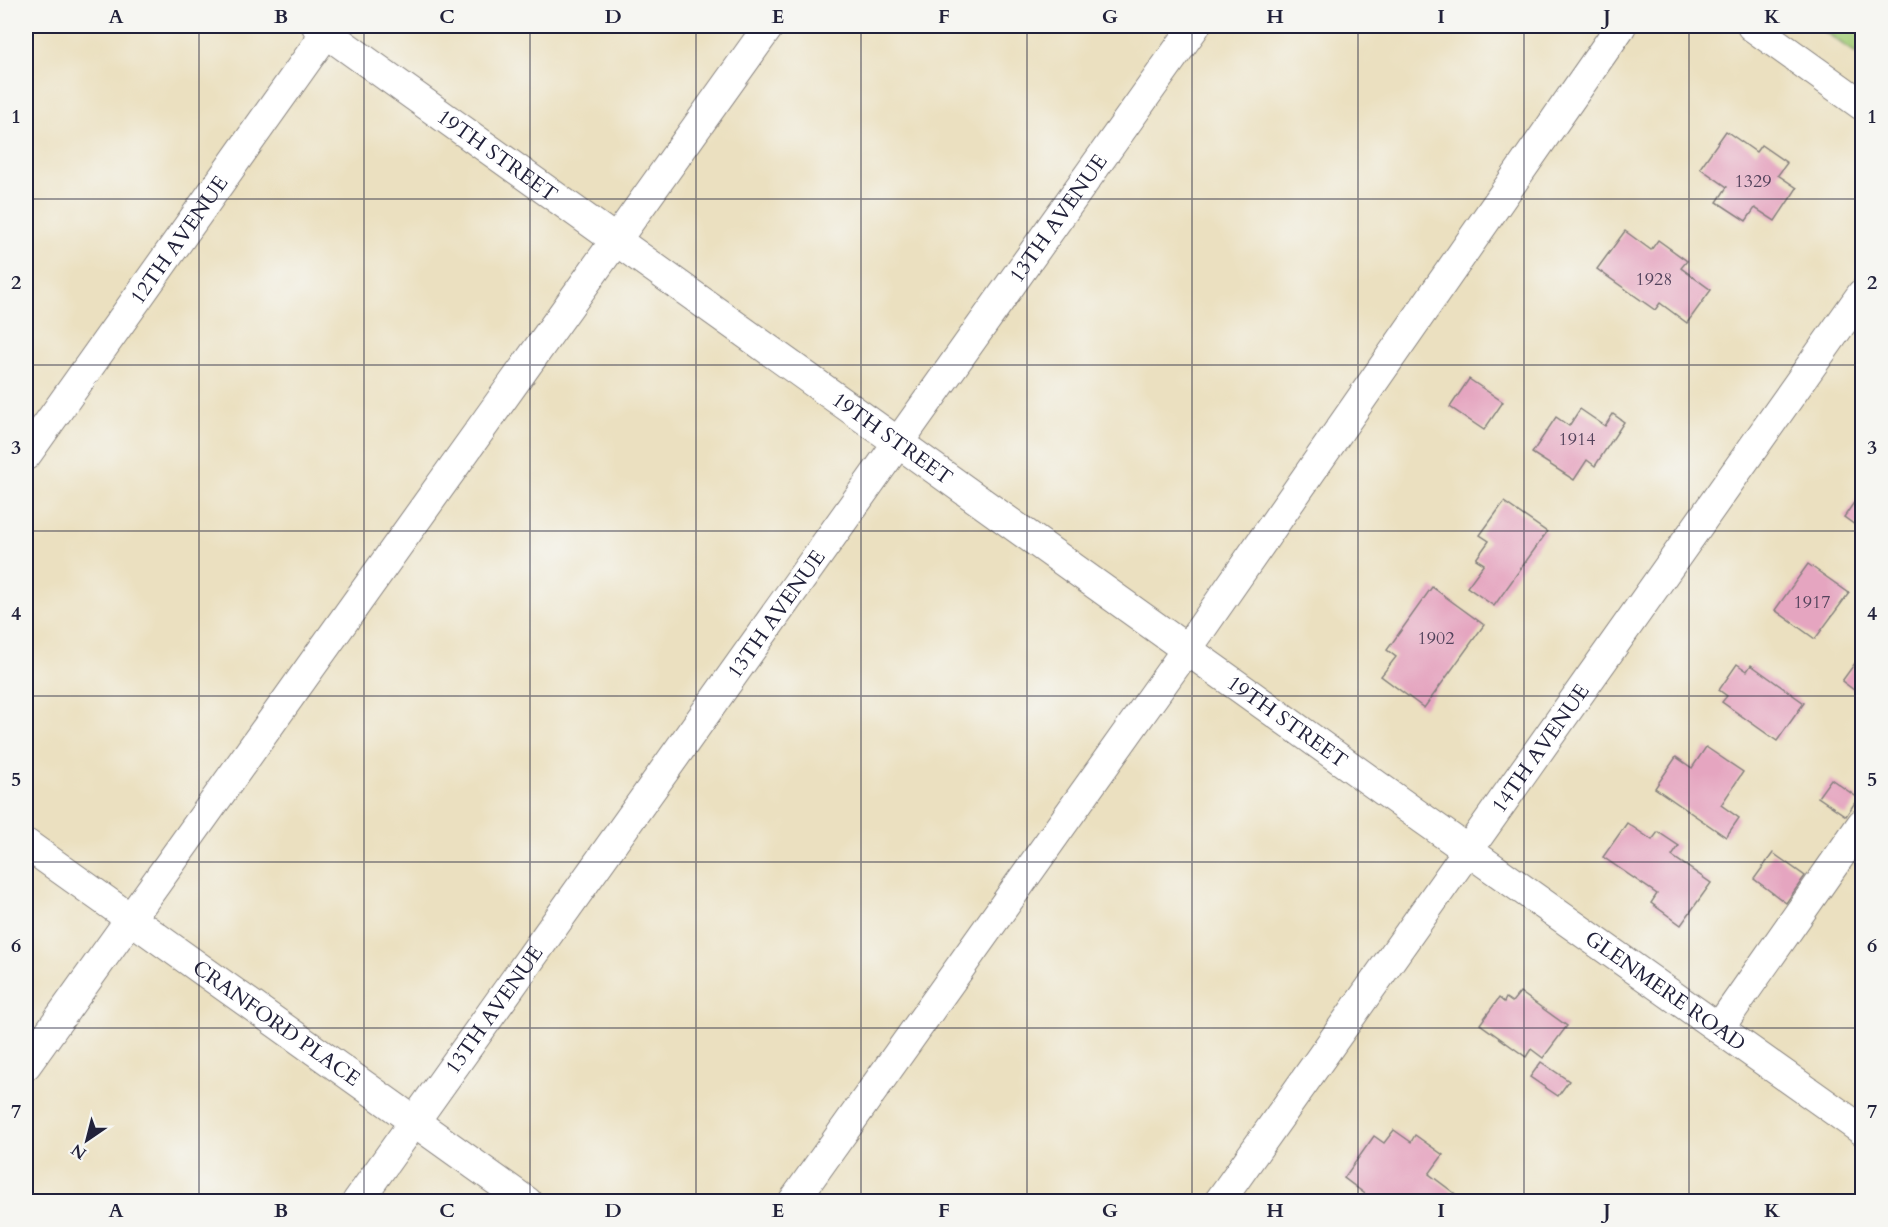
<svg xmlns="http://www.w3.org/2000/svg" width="1888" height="1227" font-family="Cardo,serif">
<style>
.green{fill:#a2cc77;stroke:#627759;stroke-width:1.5}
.building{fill:#e5a5c0}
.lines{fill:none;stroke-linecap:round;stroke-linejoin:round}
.minor-casing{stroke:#86817e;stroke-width:32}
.minor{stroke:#fff;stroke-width:30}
.grid{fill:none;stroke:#22223b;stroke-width:1.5;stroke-opacity:0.55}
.labels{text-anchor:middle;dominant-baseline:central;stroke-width:5;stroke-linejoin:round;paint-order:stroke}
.number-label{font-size:18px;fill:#53435c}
.street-label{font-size:21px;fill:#22223b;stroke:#f6f6f2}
.neatline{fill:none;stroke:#22223b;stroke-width:2}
.grid-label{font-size:20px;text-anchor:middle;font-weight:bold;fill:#22223b}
</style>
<rect width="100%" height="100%" fill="#f6f6f2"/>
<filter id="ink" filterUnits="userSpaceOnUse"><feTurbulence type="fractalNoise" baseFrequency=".0167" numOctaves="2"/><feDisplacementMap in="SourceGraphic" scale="12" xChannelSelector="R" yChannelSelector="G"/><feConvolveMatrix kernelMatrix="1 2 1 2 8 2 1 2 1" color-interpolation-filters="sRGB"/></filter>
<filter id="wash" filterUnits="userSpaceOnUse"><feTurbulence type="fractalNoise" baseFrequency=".008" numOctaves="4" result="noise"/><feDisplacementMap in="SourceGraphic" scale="24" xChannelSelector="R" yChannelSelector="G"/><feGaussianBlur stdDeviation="1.35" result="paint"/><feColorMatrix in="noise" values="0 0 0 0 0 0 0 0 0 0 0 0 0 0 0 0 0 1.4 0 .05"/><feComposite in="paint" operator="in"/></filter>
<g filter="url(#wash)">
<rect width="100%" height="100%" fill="#ebe0c0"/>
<polygon class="green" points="1817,26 1862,26 1862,58"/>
<g id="blocks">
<g class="building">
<polygon points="1726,131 1756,152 1761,145 1787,163 1778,175 1797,188 1775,221 1755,208 1746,221 1717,202 1727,187 1700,168"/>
<polygon points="1625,231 1651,250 1658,240 1687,261 1681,268 1711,290 1687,323 1660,303 1655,310 1597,269"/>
<polygon points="1469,379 1503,402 1484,430 1450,407"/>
<polygon points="1580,409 1605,426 1613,414 1624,422 1595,466 1587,460 1574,480 1532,453 1556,417 1569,426"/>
<polygon points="1862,491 1862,530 1844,517"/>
<polygon points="1504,502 1547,532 1494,606 1467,587 1484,564 1476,559 1489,541 1480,535"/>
<polygon points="1808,564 1849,593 1815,639 1775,610"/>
<polygon points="1432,587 1484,625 1424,708 1381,676 1396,657 1387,650"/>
<polygon points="1858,659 1862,662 1862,696 1842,681"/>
<polygon points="1737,664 1747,671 1751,665 1804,703 1777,741 1722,702 1727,696 1719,690"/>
<polygon points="1706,747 1743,772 1721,805 1739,818 1726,837 1655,788 1676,757 1692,768"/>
<polygon points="1831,779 1858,798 1846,816 1818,797"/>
<polygon points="1627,823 1652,840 1658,832 1679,846 1672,856 1711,883 1681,925 1651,903 1657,894 1603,857"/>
<polygon points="1773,853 1805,876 1786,903 1754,879"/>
<polygon points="1520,992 1567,1026 1543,1058 1531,1049 1526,1057 1480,1024 1499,998 1504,1002 1506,998 1512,1002"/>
<polygon points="1541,1062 1569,1081 1558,1096 1530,1077"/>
<polygon points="1394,1130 1411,1142 1415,1135 1443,1155 1429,1174 1466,1202 1376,1202 1344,1178 1374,1136 1384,1143"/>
</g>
</g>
</g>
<g filter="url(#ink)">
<use href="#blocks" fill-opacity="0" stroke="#86817e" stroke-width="1.5"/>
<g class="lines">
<defs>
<g id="minor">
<path id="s1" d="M 317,26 L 1422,818 L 1862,1130"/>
<polyline points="1752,26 1862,105"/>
<path id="s2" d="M 26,455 L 331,26"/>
<path id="s3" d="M 26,844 L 527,1202"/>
<polyline points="1719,1028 1862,824"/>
<polyline points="26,1065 769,26"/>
<path id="s4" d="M 357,1202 L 1195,26"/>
<polyline points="793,1202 1187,649 1621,26"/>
<path id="s5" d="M 1219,1202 L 1862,294"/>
</g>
</defs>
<use href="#minor" class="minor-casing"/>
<use href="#minor" class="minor"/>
</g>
</g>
<path class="grid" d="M 199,26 L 199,1202M 364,26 L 364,1202M 530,26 L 530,1202M 696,26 L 696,1202M 861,26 L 861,1202M 1027,26 L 1027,1202M 1192,26 L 1192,1202M 1358,26 L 1358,1202M 1524,26 L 1524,1202M 1689,26 L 1689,1202M 26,199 L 1862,199M 26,365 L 1862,365M 26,531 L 1862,531M 26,696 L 1862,696M 26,862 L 1862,862M 26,1028 L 1862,1028"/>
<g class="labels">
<g class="number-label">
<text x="1753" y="181">1329</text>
<text x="1654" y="279">1928</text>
<text x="1577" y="439">1914</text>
<text x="1812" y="602">1917</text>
<text x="1436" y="638">1902</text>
</g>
<g class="street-label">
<text stroke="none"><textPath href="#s1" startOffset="222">19TH STREET</textPath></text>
<text stroke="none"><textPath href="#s4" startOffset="1208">13TH AVENUE</textPath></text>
<text stroke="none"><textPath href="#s2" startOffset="264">12TH AVENUE</textPath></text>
<text stroke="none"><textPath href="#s1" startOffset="708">19TH STREET</textPath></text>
<text stroke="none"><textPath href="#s4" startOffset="722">13TH AVENUE</textPath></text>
<text stroke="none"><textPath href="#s1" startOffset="1194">19TH STREET</textPath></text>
<text stroke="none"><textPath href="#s5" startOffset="556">14TH AVENUE</textPath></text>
<text stroke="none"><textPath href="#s1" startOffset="1658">GLENMERE ROAD</textPath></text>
<text stroke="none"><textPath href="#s4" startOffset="236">13TH AVENUE</textPath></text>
<text stroke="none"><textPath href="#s3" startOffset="308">CRANFORD PLACE</textPath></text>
</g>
</g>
<rect width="1888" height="1227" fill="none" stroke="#f6f6f2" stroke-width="66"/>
<g transform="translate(87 1140) rotate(215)" stroke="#f6f6f2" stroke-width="4.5" paint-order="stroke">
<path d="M0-4.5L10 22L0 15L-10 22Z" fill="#22223b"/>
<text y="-9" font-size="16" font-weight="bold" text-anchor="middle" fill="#22223b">N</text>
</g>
<rect x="33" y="33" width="1822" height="1161" class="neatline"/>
<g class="grid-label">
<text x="116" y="23">A</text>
<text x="281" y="23">B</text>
<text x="447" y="23">C</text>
<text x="613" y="23">D</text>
<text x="778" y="23">E</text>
<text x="944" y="23">F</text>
<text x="1110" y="23">G</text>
<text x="1275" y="23">H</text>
<text x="1441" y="23">I</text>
<text x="1607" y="23">J</text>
<text x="1772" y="23">K</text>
<text x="16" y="123">1</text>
<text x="1872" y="123">1</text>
<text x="16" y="289">2</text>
<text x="1872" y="289">2</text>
<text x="16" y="454">3</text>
<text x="1872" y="454">3</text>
<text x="16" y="620">4</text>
<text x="1872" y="620">4</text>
<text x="16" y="786">5</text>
<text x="1872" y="786">5</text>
<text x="16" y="952">6</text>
<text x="1872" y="952">6</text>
<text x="16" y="1118">7</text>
<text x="1872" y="1118">7</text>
<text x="116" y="1217">A</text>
<text x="281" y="1217">B</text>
<text x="447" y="1217">C</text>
<text x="613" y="1217">D</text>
<text x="778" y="1217">E</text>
<text x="944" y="1217">F</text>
<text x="1110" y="1217">G</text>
<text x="1275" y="1217">H</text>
<text x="1441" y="1217">I</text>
<text x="1607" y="1217">J</text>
<text x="1772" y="1217">K</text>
</g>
</svg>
